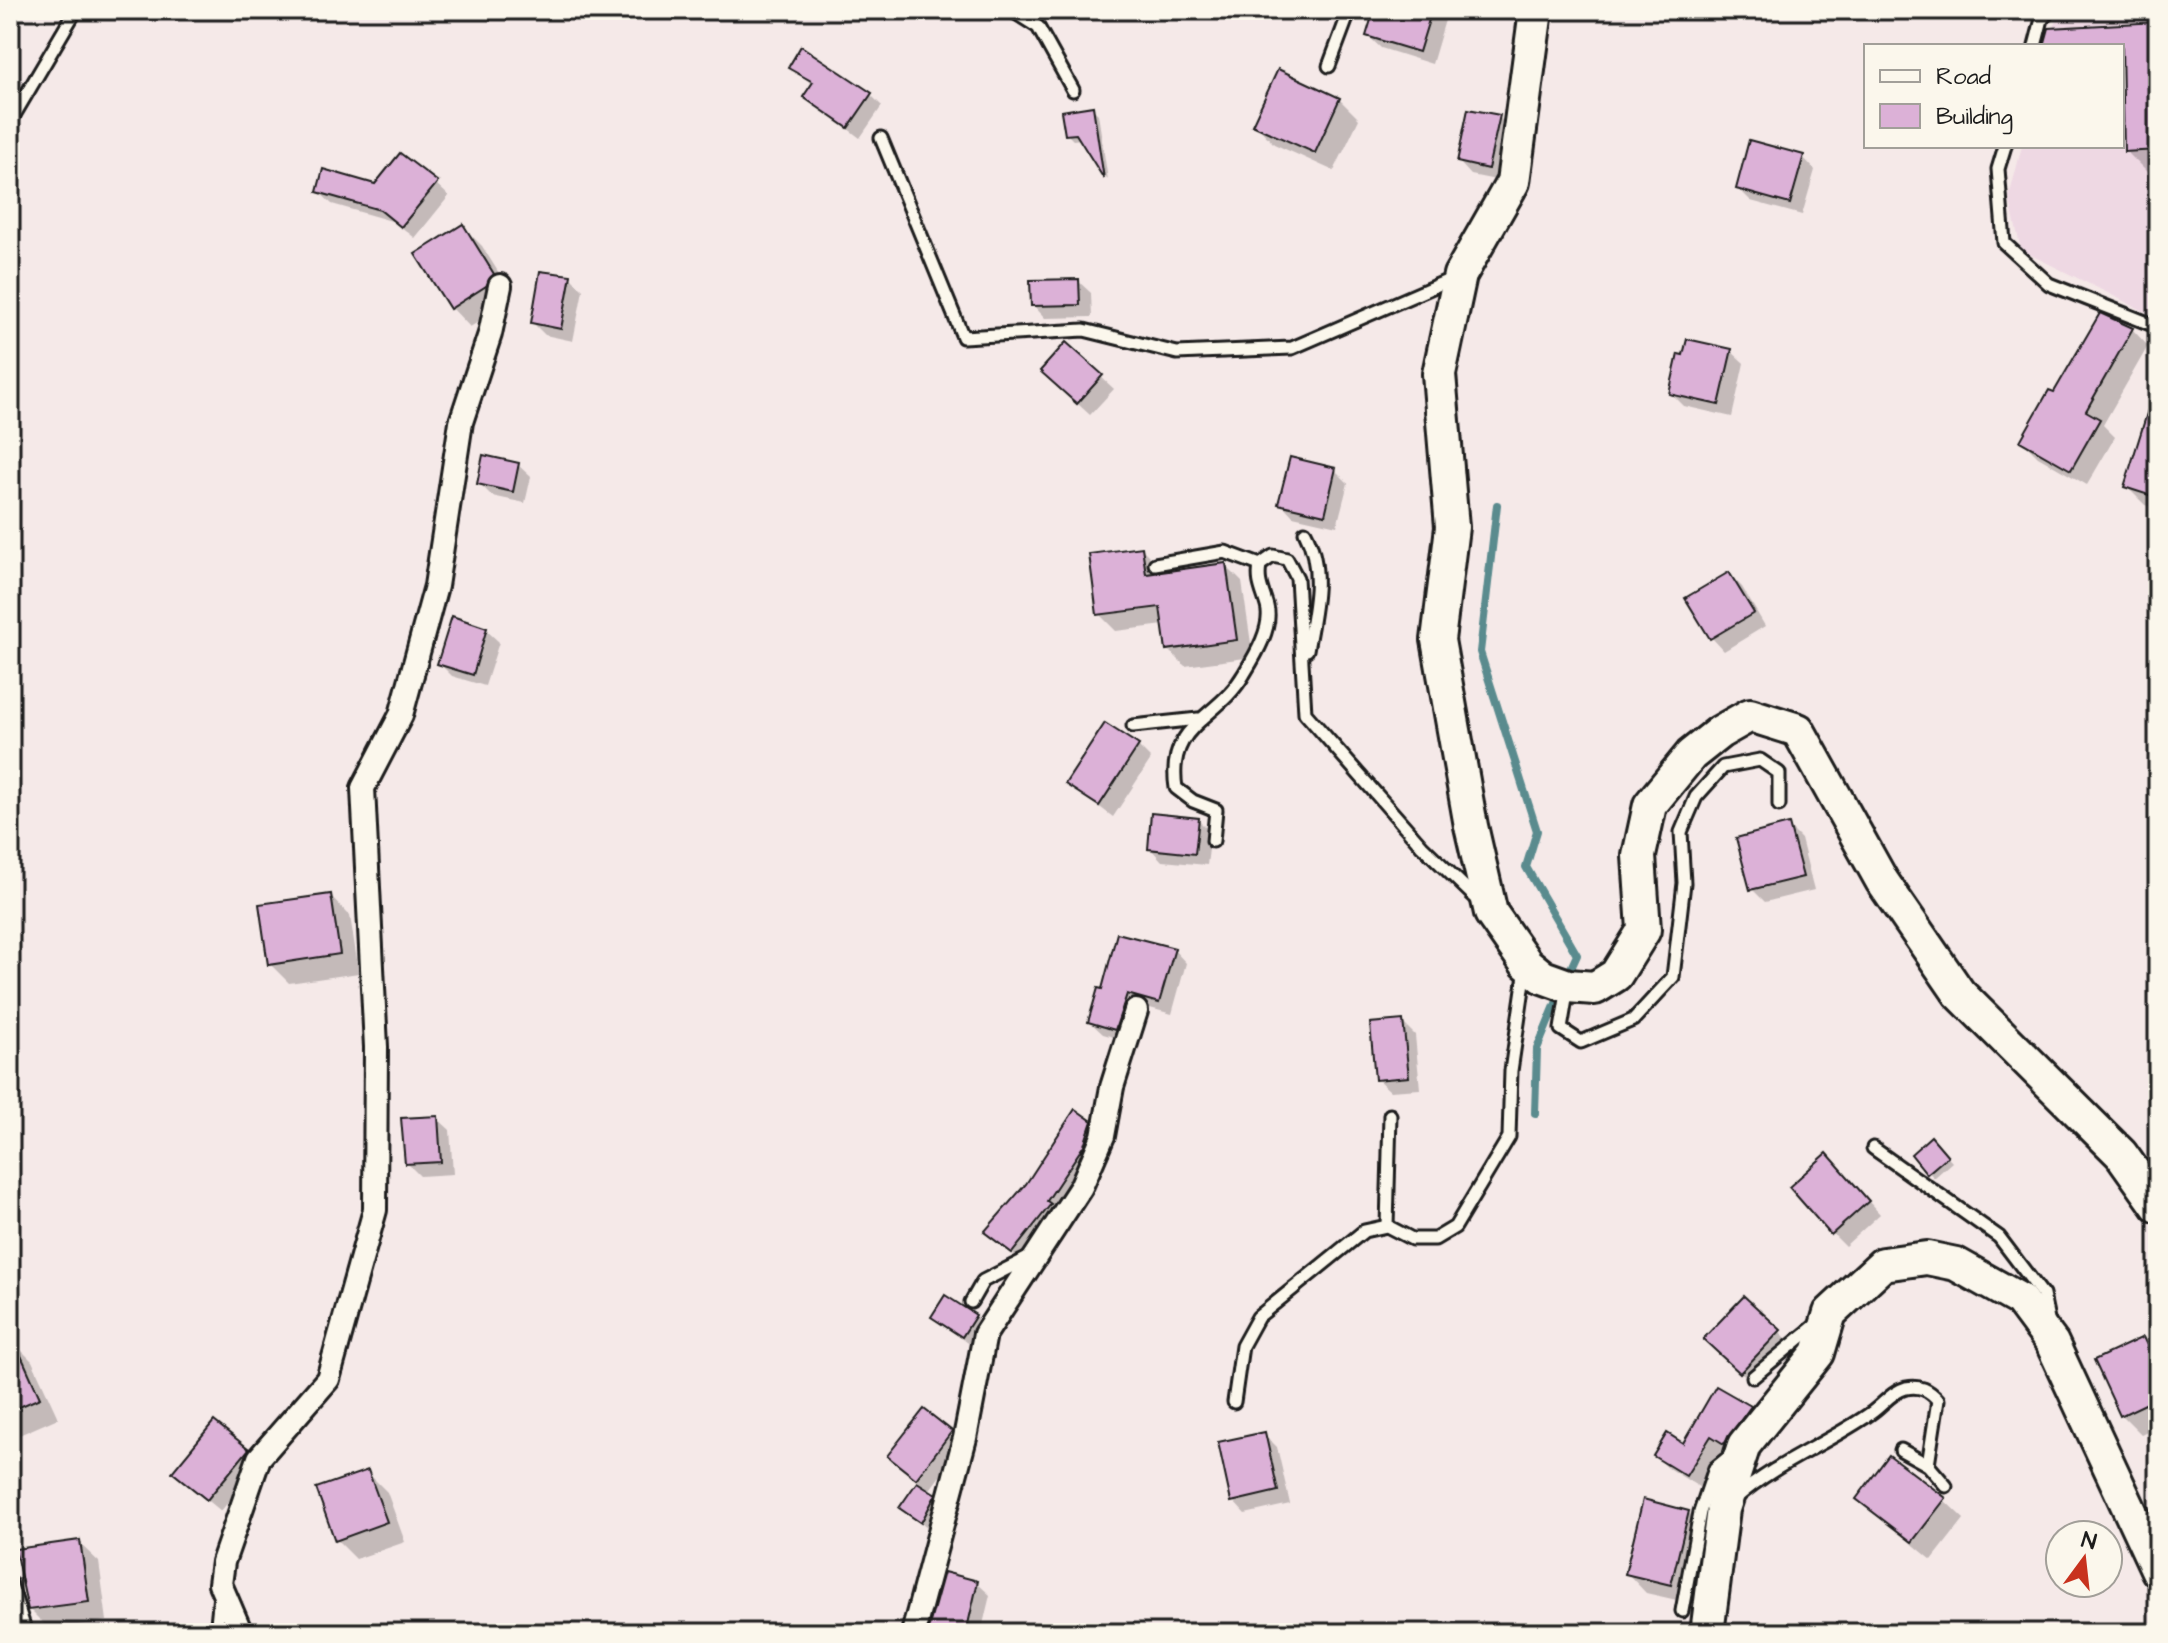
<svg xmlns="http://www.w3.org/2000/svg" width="2168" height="1643" font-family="'Architects Daughter',sans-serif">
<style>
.built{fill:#eed8e3}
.shadow{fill:#0003}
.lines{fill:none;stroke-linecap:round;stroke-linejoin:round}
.stream{stroke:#5a8b8e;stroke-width:8}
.building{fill:#dcb1d7;stroke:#1c1c1c;stroke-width:2}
.lane-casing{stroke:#1c1c1c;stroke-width:17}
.street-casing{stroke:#1c1c1c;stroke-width:28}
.secondary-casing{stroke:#1c1c1c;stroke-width:38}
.lane{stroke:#fbf7ec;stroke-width:11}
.street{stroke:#fbf7ec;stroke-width:22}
.secondary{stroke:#fbf7ec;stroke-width:32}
</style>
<rect width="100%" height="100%" fill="#f5e9e8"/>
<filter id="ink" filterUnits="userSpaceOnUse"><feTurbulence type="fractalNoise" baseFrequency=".0125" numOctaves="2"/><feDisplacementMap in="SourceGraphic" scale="16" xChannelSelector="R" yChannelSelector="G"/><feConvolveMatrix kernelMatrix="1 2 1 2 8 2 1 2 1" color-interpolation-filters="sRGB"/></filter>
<g filter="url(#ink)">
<polygon class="built" points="2065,10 2158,10 2158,318 2021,250 2009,197 2022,146 2122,146 2122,46 2049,46 2056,20"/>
<g class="shadow">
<polygon points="1376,10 1435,10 1445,20 1432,64 1381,48 1368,36"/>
<polygon points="2158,24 2158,177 2152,177 2126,151 2122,46 2064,46"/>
<polygon points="790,67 870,94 882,106 860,138 805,96 813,85"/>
<polygon points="1339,99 1359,119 1334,171 1274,144 1255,124"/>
<polygon points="1092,108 1098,114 1108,180 1081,139 1073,140 1067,134"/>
<polygon points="1499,117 1511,130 1501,181 1471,175 1459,162"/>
<polygon points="1803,157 1815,170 1802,215 1751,201 1738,188"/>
<polygon points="436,184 449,196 415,238 395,222 332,204 319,192"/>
<polygon points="462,226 482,246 512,294 505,306 470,327 451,307"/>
<polygon points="570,277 583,290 573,341 545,335 533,323"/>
<polygon points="1078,281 1091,293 1092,317 1045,318 1033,305"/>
<polygon points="2132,329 2148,346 2103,425 2115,437 2087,485 2038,457 2022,441 2054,395"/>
<polygon points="1067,345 1114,389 1090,415 1055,383"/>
<polygon points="1731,351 1744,363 1732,417 1684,406 1671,393"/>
<polygon points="2158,432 2158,509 2145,505 2126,486"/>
<polygon points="518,465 531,477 525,503 492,496 479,483"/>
<polygon points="1335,470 1348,483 1337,526 1293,516 1281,503"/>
<polygon points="1142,549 1159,566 1160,574 1225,565 1242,582 1253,657 1185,666 1168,649 1164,625 1116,631 1099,614"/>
<polygon points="1729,574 1742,587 1765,626 1724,651 1712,638 1688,598"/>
<polygon points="486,630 499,642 485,686 452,676 439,663"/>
<polygon points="1138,746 1151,759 1113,817 1068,783"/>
<polygon points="1198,820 1211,833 1207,865 1162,861 1150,848"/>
<polygon points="1788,826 1801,839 1814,890 1765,902 1752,889"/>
<polygon points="331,896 350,916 359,973 289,983 270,964"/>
<polygon points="1174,950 1186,963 1172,1014 1139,1005 1128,1041 1103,1034 1090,1022"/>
<polygon points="1403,1023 1415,1035 1420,1089 1390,1091 1377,1079"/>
<polygon points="437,1118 450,1130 453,1174 420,1176 407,1163"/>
<polygon points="1090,1122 1102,1134 1024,1263 987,1232"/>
<polygon points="1931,1139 1952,1162 1934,1178 1929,1172"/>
<polygon points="2158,1144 2158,1170 2147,1154"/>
<polygon points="1839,1169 1880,1214 1845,1246 1833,1234"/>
<polygon points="975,1316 987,1329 975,1348 933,1317"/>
<polygon points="1779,1331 1792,1344 1754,1384 1719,1352"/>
<polygon points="2143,1339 2158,1354 2158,1426 2141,1434 2122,1415"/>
<polygon points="13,1342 32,1361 58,1418 10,1439 10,1343"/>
<polygon points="1750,1408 1762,1420 1738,1455 1724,1447 1699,1487 1668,1468 1655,1456 1684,1446"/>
<polygon points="925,1412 963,1445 928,1492 940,1502 927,1527 902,1508 919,1482 890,1456"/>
<polygon points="1264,1434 1277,1447 1290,1504 1245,1514 1233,1501"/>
<polygon points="247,1450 260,1463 221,1511 188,1484"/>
<polygon points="367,1472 387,1492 405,1542 356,1559 337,1540"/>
<polygon points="1858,1499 1944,1500 1964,1519 1932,1560"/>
<polygon points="1688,1512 1707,1532 1690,1603 1646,1593 1627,1573"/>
<polygon points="79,1543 99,1562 107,1621 49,1629 30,1610"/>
<polygon points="977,1583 990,1595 981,1633 928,1633"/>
</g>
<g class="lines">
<g class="stream">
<polyline points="1497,505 1480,652 1537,831 1526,867 1577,955 1567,977"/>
<polyline points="1535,1113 1537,1049 1559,996"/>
</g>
</g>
<g class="building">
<polygon points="1374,10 1432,10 1419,52 1366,36"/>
<polygon points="2158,22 2158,150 2124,152 2122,46 2044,46 2049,28"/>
<polygon points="801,46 872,93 848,128 803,97 813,82 788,68"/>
<polygon points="1278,69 1340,98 1315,153 1252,125"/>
<polygon points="1093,106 1104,179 1076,134 1065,135 1061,111"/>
<polygon points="1468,109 1500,115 1488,169 1457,162"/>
<polygon points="1749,140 1804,155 1790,204 1736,189"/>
<polygon points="400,153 438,182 401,227 380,210 317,192 323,169 375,184"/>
<polygon points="463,224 494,274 486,286 450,309 415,254"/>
<polygon points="540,271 571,275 561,329 531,323"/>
<polygon points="1079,279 1080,305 1031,306 1030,280"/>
<polygon points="2100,313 2133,328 2086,411 2100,419 2071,470 2020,441 2049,390 2054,392"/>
<polygon points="1687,339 1732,349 1719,405 1669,394 1678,354 1683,355"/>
<polygon points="1066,342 1103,375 1077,404 1040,371"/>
<polygon points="2153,394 2158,395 2158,498 2124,487"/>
<polygon points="483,455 519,463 513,492 477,484"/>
<polygon points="1290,457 1336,468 1325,515 1278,504"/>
<polygon points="1142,547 1146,574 1226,563 1237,640 1166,650 1160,607 1097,615 1089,554"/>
<polygon points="1729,572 1754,613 1710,639 1685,598"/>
<polygon points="452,616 487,628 473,675 437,664"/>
<polygon points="1105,723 1139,745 1099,806 1065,784"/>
<polygon points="1151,813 1199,818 1195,854 1148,849"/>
<polygon points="1789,824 1803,877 1750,890 1736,838"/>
<polygon points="331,894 340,954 268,965 259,904"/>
<polygon points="1117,933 1175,948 1159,1003 1127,994 1115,1030 1088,1022 1098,988 1102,989"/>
<polygon points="1403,1020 1409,1077 1375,1080 1370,1023"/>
<polygon points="1075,1109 1092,1121 1084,1145 1047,1201 1051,1204 1012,1253 984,1232 1026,1184"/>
<polygon points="438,1116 441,1162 405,1164 401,1118"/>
<polygon points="1931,1136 1948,1156 1927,1174 1911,1154"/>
<polygon points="1827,1153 1869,1201 1831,1235 1789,1187"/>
<polygon points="945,1295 976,1315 962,1337 931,1317"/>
<polygon points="1744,1296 1781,1330 1740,1373 1703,1339"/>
<polygon points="10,1331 40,1398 10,1411"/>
<polygon points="2143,1337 2158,1368 2158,1398 2120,1416 2094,1360"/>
<polygon points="1716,1386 1751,1406 1724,1444 1711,1436 1686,1476 1653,1456 1667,1433 1683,1443"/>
<polygon points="924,1409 952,1431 916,1479 887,1456"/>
<polygon points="214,1421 249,1449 207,1500 172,1472"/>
<polygon points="1265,1432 1278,1491 1231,1502 1218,1442"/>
<polygon points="1889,1455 1946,1498 1912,1542 1856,1499"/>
<polygon points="368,1470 387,1522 335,1541 316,1488"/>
<polygon points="917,1482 936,1494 921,1523 899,1508"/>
<polygon points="1643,1499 1689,1511 1671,1585 1625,1574"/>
<polygon points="80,1540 89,1602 28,1610 15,1549"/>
<polygon points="944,1572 978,1581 966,1633 927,1633"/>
</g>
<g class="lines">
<defs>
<g id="lane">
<polyline points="1011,10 1038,27 1073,90"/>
<polyline points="2035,46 2042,19 2050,10"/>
<polyline points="1329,66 1350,10"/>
<polyline points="10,122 76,10"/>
<polyline points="881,138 963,337 1084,330 1177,353 1292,348 1456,277"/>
<polyline points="2005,146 1998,169 2004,243 2049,284 2158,327"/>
<path d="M 1305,532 C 1325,570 1314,610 1307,650"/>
<polyline points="1155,564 1225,552 1260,565"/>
<polyline points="1133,726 1198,719"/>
<path d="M 1213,841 L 1216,810 L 1193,801 L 1176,788 C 1166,723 1218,720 1244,674 C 1255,656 1273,627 1267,606 C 1262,589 1257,582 1260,565 L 1273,556 L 1287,559 L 1297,578 L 1305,713 L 1422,846 L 1480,902"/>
<polyline points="1568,987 1561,1029 1581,1042 1633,1020 1673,977 1684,883 1681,832 1696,797 1723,767 1760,760 1779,773 1779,805"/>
<polyline points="1873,1148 1999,1237 2043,1295 2048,1319"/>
<polyline points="1387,1226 1390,1115"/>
<polyline points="971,1302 983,1281 1032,1256"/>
<polyline points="1753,1377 1817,1324"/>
<polyline points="1234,1402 1242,1346 1258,1317 1364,1231 1387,1226 1412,1239 1435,1239 1455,1227 1509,1137 1511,1071 1526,968"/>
<polyline points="1901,1450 1928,1465 1946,1486"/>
<path d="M 1736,1498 C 1777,1462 1827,1444 1871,1413 C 1883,1405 1891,1392 1906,1388 C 1920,1385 1929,1390 1938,1400 L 1928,1465"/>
<polyline points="10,1582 26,1633"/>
<polyline points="1682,1611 1700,1512 1715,1468 1731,1455"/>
<polyline points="216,1633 220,1594"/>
</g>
<g id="street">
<polyline points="241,1633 220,1584 223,1562 259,1458 328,1379 375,1210 376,1047 363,788 401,715 436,586 461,422 490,334 500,286"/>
<polyline points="913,1633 965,1438 985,1334 1081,1187 1103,1136 1112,1087 1136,1011"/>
</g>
<g id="secondary">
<polyline points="1536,10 1513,182 1460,275 1439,374 1452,527 1438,640 1471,826 1491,913 1526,963 1543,977 1568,986 1595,988 1616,975 1644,930 1639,856 1650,805 1691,755 1720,732 1750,715 1798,730 1882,881 1959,993 2121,1154 2158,1206"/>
<polyline points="1707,1633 1723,1509 1744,1445 1818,1353 1830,1313 1883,1264 1927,1258 1956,1264 2020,1300 2052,1343 2158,1571"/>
</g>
</defs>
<use href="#lane" class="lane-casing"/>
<use href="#street" class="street-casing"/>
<use href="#secondary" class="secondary-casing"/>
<use href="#lane" class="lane"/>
<use href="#street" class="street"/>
<use href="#secondary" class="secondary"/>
</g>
</g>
<rect width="2168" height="1643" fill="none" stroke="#fbf7ec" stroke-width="40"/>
<rect x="20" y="20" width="2128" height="1603" fill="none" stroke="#1c1c1c" stroke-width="3" filter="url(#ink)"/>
<rect x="1864" y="44" width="260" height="104" fill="#fbf7ec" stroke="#a29f99" stroke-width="2"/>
<rect x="1880" y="70" width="40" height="12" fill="#fbf7ec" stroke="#a29f99" stroke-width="2"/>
<text x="1936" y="84" font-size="24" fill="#1c1c1c">Road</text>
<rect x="1880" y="104" width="40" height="24" fill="#dcb1d7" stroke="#a29f99" stroke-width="2"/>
<text x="1936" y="124" font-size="24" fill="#1c1c1c">Building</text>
<g transform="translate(2084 1559) rotate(15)"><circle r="38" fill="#fbf7ec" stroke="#a29f99" stroke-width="2"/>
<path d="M0-6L14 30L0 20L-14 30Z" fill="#c8321e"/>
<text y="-12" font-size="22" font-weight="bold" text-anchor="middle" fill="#1c1c1c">N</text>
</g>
</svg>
